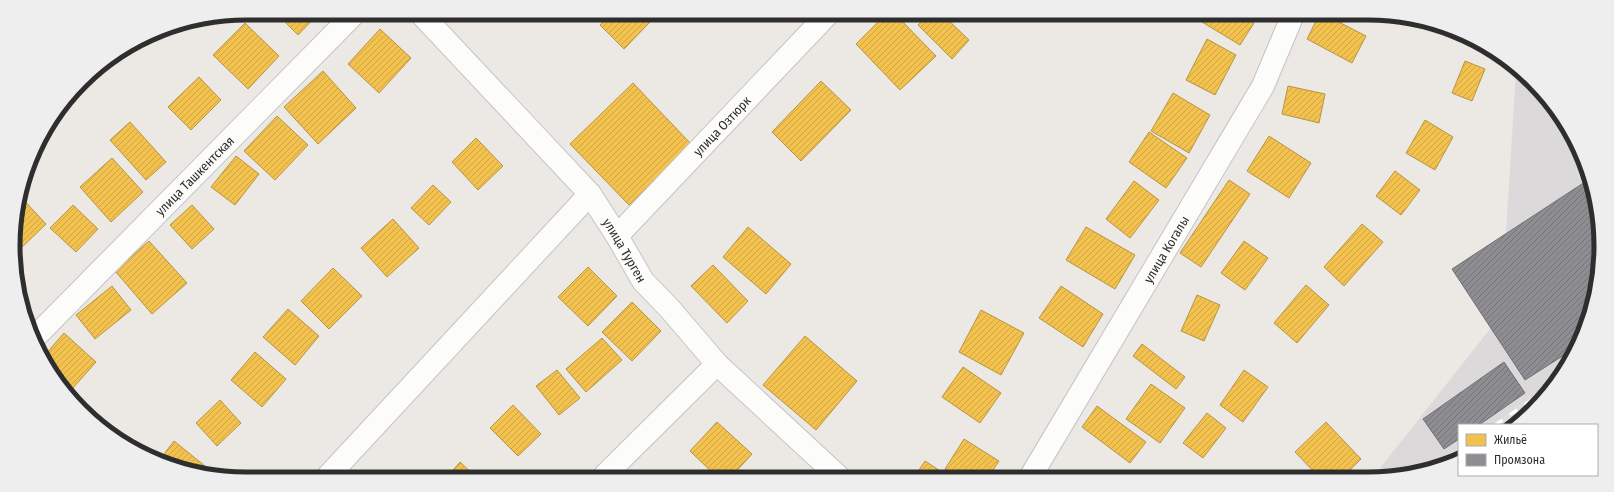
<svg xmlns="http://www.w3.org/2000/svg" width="1614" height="492" font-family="'Fira Sans Condensed',sans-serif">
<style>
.industrial{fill:#dcd9db}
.homes{fill:url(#homes-hatch);stroke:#b79544}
.industry{fill:url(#industry-hatch);stroke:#707074}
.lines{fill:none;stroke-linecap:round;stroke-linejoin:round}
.minor-casing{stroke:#c5c4c5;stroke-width:24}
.minor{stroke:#fcfcfb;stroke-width:22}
.rail-casing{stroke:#dfdfe1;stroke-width:4.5}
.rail{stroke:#fff;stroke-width:3;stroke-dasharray:9;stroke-linecap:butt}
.labels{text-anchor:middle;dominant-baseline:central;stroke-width:4;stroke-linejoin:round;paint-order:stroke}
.street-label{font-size:13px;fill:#2e2e2e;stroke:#fff}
.rim{fill:none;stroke:#2e2e2e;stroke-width:5}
</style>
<defs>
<pattern id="homes-hatch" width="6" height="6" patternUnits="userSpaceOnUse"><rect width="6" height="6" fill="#f2c14e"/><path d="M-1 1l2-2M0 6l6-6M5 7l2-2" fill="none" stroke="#d0a644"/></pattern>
<pattern id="industry-hatch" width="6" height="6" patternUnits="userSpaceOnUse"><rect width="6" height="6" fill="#8d8d92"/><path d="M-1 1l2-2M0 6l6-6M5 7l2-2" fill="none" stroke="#747478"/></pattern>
</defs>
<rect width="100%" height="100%" fill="#ece8e4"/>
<polygon class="industrial" points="1516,71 1562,117 1597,201 1596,292 1570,363 1522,421 1515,425 1459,425 1459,460 1457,461 1398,477 1373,477 1501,315"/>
<g class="homes">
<polygon points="276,13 319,13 298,35"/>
<polygon points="611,14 643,15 650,22 624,49 600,25"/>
<polygon points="885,15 897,16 936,56 900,90 856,44"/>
<polygon points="927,16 944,16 969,40 952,59 918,25"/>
<polygon points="1205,17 1244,17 1254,23 1240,45 1202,22"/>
<polygon points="1318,17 1329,17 1366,36 1352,63 1307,39"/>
<polygon points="245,23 279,56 248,89 213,55"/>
<polygon points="380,29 411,58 379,93 348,64"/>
<polygon points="1207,39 1236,55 1215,95 1186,80"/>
<polygon points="1465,61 1485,69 1472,101 1452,93"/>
<polygon points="323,71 356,108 318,144 284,107"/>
<polygon points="199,77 221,100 191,130 168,107"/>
<polygon points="821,81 851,110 801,161 772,132"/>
<polygon points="633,83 692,145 629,205 570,144"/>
<polygon points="1288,86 1325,94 1319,123 1282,114"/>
<polygon points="1173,93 1210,115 1189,153 1151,131"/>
<polygon points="277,116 308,145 275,180 244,151"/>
<polygon points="1425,120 1453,137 1435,170 1406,153"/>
<polygon points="130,122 166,162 146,180 110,140"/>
<polygon points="1149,132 1187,158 1166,188 1129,162"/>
<polygon points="1269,136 1311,163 1289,198 1247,171"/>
<polygon points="476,138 503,166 478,190 452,162"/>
<polygon points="236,156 259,174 235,205 211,187"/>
<polygon points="112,158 143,192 111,222 80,187"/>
<polygon points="1395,171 1420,190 1401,215 1376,196"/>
<polygon points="1229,180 1250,194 1201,267 1180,253"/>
<polygon points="1134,181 1159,200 1130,238 1106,219"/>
<polygon points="433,185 451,202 429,225 411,208"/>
<polygon points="21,197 46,224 17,252 15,216"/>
<polygon points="73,205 98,229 76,252 50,228"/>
<polygon points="192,205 214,229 192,249 170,225"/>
<polygon points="393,219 419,248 387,277 361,248"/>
<polygon points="1362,224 1383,242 1344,286 1324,267"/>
<polygon points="748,227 791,264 766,294 723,257"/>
<polygon points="1086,227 1135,255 1115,289 1066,260"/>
<polygon points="149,241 187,283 152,314 115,271"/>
<polygon points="1244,241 1268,258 1245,290 1221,273"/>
<polygon points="713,265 748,301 727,323 691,286"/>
<polygon points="588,267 617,296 588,326 558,297"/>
<polygon points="333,268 362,296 329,329 301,301"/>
<polygon points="1306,285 1329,305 1297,343 1274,323"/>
<polygon points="112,286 131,310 95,339 76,315"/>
<polygon points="1061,286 1103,314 1083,347 1039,318"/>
<polygon points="1197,295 1220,305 1204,341 1181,331"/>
<polygon points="632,302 661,331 632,361 602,332"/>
<polygon points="288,309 319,336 295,365 263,337"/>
<polygon points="981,310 1024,333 1001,375 959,352"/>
<polygon points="64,333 96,362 72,389 49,368 44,356"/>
<polygon points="805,336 857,381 816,430 763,385"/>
<polygon points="602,338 622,360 586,392 566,369"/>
<polygon points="1142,344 1185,377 1176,389 1133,356"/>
<polygon points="255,352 286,379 262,407 231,380"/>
<polygon points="963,367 1001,393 980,423 942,397"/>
<polygon points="557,370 580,398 559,415 536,386"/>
<polygon points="1244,370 1268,387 1243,422 1220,405"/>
<polygon points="1151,384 1185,408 1160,443 1126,419"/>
<polygon points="220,400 241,423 217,446 196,423"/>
<polygon points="513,405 541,434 518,456 490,428"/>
<polygon points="1097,406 1146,442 1130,463 1082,427"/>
<polygon points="1207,413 1226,428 1203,458 1183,443"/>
<polygon points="717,422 752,454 732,476 716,476 690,451"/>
<polygon points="1326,422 1361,459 1343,477 1319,477 1295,452"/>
<polygon points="964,439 999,461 989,476 955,476 945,469"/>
<polygon points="174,441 205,466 199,474 161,458"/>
<polygon points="925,461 948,476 915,476"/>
<polygon points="460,462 474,475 449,475"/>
</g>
<g class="industry">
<polygon points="1588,180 1597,201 1596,292 1575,348 1525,380 1452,269"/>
<polygon points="1504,362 1525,393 1479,425 1459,425 1459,439 1444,449 1423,419"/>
</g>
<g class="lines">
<defs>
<g id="minor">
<path id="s1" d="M 421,14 L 590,194 L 617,236 L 643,281 L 670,309 L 717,364 L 838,476"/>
<path id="s2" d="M 617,236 L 827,15"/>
<path id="s3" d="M 35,337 L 355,13"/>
<polyline points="329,475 590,194"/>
<polyline points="605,475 717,364"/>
<path id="s4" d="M 1031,476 L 1263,86 L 1292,17"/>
</g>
</defs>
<use href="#minor" class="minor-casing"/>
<use href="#minor" class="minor"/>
<defs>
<g id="rail">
<polyline points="1495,425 1549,388"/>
<polyline points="1433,468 1459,450"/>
</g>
</defs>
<use href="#rail" class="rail-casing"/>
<use href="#rail" class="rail"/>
</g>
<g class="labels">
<g class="street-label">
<text stroke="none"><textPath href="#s2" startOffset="152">улица Озтюрк</textPath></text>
<text stroke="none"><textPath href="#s3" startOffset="227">улица Ташкентская</textPath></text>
<text stroke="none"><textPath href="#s4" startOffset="264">улица Когалы</textPath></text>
<text stroke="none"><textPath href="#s1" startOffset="313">улица Турген</textPath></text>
</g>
</g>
<path d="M0 0H1614V492H0ZM246 20H1368A226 226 0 0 1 1594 246V246A226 226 0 0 1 1368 472H246A226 226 0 0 1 20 246V246A226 226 0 0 1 246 20Z" fill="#eee" fill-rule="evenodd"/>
<path class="rim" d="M246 20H1368A226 226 0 0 1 1594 246V246A226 226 0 0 1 1368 472H246A226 226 0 0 1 20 246V246A226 226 0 0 1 246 20Z"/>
<rect x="1458" y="424" width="140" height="52" fill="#ffffff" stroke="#ababab"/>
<rect x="1466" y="434" width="20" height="12" fill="#f2c14e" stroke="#ababab"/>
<text x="1494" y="444" font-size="12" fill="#2e2e2e">Жильё</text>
<rect x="1466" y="454" width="20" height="12" fill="#8d8d92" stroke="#ababab"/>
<text x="1494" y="464" font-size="12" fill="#2e2e2e">Промзона</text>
</svg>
